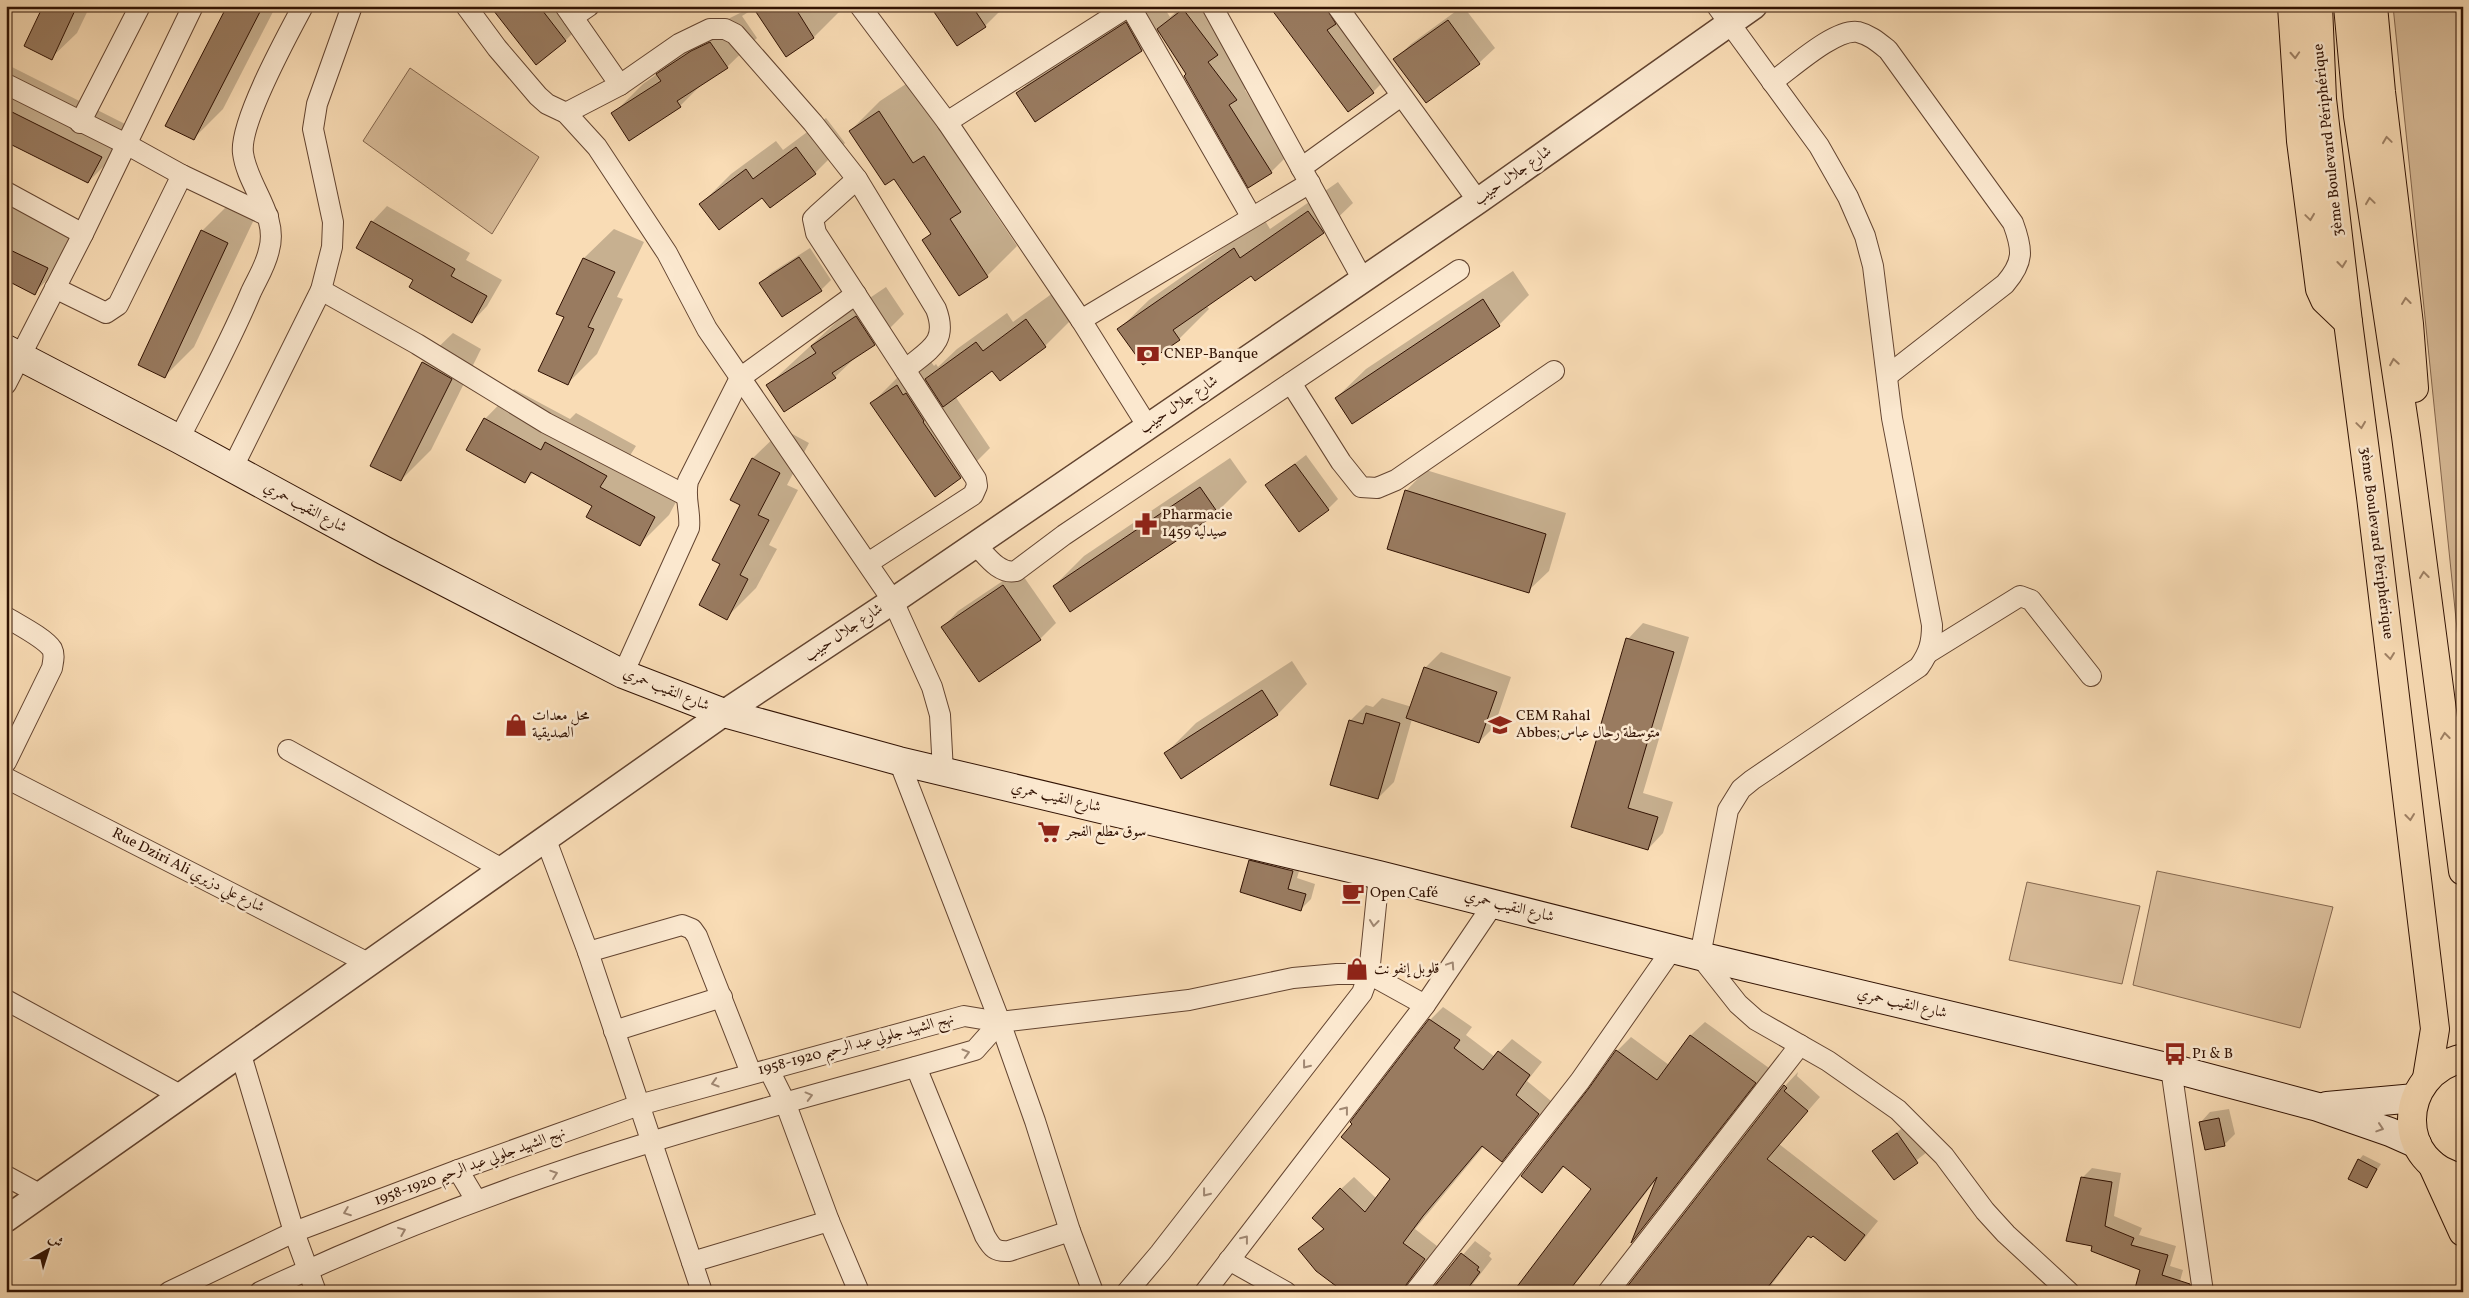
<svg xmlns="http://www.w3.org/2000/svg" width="2469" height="1298" font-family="Vollkorn,Amiri,serif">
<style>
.green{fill:#d7ba97;stroke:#84664d}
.shadow{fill:#0003}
.building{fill:#997b60;stroke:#311203}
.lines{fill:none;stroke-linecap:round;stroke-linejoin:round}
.minor-casing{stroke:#634430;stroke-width:22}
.tertiary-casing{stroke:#634430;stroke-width:28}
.secondary-casing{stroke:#311203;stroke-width:30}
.primary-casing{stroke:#311203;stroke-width:30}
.minor{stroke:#fbe8cf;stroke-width:20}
.tertiary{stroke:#fbe8cf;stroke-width:25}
.secondary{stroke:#fbe8cf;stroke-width:28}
.primary{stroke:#f9dcb5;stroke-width:28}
.oneway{stroke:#9f8165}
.oneway2{stroke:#a08873}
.labels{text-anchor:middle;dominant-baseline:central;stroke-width:5;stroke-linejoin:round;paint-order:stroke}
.street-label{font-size:15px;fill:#311203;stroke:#fbe8cf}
.poi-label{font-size:15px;fill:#311203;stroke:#fbe8cf;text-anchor:start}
</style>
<rect width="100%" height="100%" fill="#f9dcb5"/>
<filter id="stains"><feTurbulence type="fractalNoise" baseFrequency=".004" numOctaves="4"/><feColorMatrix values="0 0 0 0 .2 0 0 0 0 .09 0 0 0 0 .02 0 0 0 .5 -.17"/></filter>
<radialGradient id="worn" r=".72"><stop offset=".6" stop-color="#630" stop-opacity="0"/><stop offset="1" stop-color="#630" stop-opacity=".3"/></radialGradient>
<g class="green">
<polygon points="2393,6 2463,6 2463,687"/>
<polygon points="410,68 539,157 492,234 363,141"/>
<polygon points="2157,871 2333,907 2300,1028 2133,985"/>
<polygon points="2027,882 2140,906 2122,984 2009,960"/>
</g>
<g class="shadow">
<polygon points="45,6 90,6 77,33 51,58"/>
<polygon points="229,6 276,6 223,109 193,139"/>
<polygon points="492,6 575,6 586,20 566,40"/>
<polygon points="738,6 844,7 814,37 786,55 755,8 742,16 757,38 727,67 703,83 680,106 613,114 643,84 660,72 688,44 722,22 742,12"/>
<polygon points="932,6 1005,6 985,26"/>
<polygon points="1136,6 1163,6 1170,17 1183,6 1209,6 1251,83 1245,90 1286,157 1271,172 1188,74 1160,32 1142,50 1018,93 1048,63"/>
<polygon points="1270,6 1352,6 1348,10 1394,71 1373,92 1348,111"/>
<polygon points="1463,6 1495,48 1479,63 1395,59 1411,44"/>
<polygon points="1927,6 1937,6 1930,11"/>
<polygon points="6,64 131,127 118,152 88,182 6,140"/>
<polygon points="909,82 990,181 980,191 1017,246 987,276 924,240 931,233 895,178 850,131 880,101"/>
<polygon points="826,118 845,143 815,173 762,197 701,204 731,174 776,141 783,150"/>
<polygon points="1338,182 1353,203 1323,232 1251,274 1206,305 1209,309 1179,339 1119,329 1149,300 1264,219 1270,229"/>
<polygon points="232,201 257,213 194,347 165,376 202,231"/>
<polygon points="6,203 77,238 64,263 34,293 6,279"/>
<polygon points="387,206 470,253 466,260 502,280 487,306 472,322 415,280 372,222"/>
<polygon points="614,229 644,242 617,297 623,299 597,354 567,384 565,317 558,313 584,258"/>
<polygon points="810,248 831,280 821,290 761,283 771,273"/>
<polygon points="1513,271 1529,295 1499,325 1336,398 1366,369"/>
<polygon points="886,287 904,314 874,344 858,355 835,377 768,385 843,316"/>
<polygon points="1057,290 1075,316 1045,346 1000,379 993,369 955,396 990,448 961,477 936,495 872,403 902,373 927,356 934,366 936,364 938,367 957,349 1007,313 1013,322"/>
<polygon points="453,333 481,349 431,450 401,480 372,465 423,362"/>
<polygon points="514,389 570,419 576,413 636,446 629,457 684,487 669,515 639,545 594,506 534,472 525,481 485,419"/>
<polygon points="783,429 809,443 787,485 798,490 769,545 777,549 756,588 726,618 722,564 742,505 732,500 753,458"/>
<polygon points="1306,455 1338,499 1328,509 1267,485"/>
<polygon points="1230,458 1247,482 1217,512 1054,586 1084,556"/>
<polygon points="1426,470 1566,513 1549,571 1528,591 1406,491"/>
<polygon points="1019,570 1056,623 1040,639 943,627 958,611"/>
<polygon points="1643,623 1689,637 1643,793 1673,802 1663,833 1648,849 1573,826 1628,639"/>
<polygon points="1441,652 1511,677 1494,727 1479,742 1412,719 1394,782 1378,798 1350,721 1366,705 1373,707 1382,698 1412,707 1425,668"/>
<polygon points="1292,661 1307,684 1278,714 1166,753 1196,723"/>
<polygon points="1260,851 1302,861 1297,878 1315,884 1311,899 1301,909 1250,861"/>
<polygon points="1443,1007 1472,1027 1466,1035 1495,1057 1512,1039 1542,1062 1527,1081 1551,1101 1502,1160 1484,1146 1415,1229 1437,1246 1416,1276 1426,1291 1434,1288 1475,1241 1491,1253 1489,1256 1492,1259 1468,1290 1471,1292 1346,1292 1300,1249 1325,1227 1341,1189 1354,1177 1377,1199 1392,1179 1352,1122 1430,1020"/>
<polygon points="1705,1022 1769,1068 1635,1238 1656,1180 1571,1289 1575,1292 1513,1292 1593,1189 1565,1166 1542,1192 1590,1089 1617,1051 1631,1037 1669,1065 1691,1035"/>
<polygon points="1798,1072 1797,1076 1820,1097 1779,1144 1878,1221 1858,1246 1845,1260 1813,1235 1809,1235 1766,1292 1621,1292 1628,1288 1785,1086"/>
<polygon points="2229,1109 2235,1134 2225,1144 2200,1123 2210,1112"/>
<polygon points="1907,1124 1927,1152 1894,1178 1874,1151"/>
<polygon points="2363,1155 2381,1164 2366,1187 2359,1160"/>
<polygon points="2092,1168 2121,1173 2114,1216 2142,1228 2139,1235 2176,1246 2170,1266 2183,1270 2177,1292 2142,1269 2094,1246 2082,1178"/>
</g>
<g class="building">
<polygon points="43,6 77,6 52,60 24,46"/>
<polygon points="227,6 263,6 194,140 165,126"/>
<polygon points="490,6 539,6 566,41 536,65"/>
<polygon points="752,6 794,6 814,38 786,57"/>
<polygon points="930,6 972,6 986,27 957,46"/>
<polygon points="1269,6 1325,6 1336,24 1327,30 1374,93 1348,112"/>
<polygon points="1183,9 1218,55 1208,62 1237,100 1229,105 1272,173 1248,188 1184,76 1186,74 1157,29"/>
<polygon points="1448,20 1480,64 1426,103 1393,59"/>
<polygon points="1126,22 1142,51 1035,122 1016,93"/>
<polygon points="710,42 728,68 677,101 681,107 629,141 611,113 661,81 656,74 691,51"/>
<polygon points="6,109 102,157 88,183 6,142"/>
<polygon points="879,111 913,163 924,156 961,212 950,219 988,277 959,296 922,240 931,234 894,179 885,185 849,131"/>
<polygon points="796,147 816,174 770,208 762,198 719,230 699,204 746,169 753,179"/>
<polygon points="1308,211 1324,233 1255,281 1251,276 1173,330 1180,340 1143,365 1117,329 1234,248 1240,258"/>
<polygon points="371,221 455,269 451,276 487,296 472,323 409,287 413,280 356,248"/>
<polygon points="201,230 228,243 165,378 138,365"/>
<polygon points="6,248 48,268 35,295 6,280"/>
<polygon points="799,257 822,291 782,317 759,283"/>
<polygon points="583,258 615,272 588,327 594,329 568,385 538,371 564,317 556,314"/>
<polygon points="1483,299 1500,326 1352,424 1335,398"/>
<polygon points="856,316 875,345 832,373 836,378 784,412 766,385 816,353 811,346"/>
<polygon points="1026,319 1046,347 1000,381 992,371 943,407 925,379 976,342 983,351"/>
<polygon points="422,362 452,379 401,481 370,466"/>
<polygon points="897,385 903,395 906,393 924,421 923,422 961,478 935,497 870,403"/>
<polygon points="484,418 541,450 545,442 607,476 600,487 655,517 640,546 586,517 592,506 531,472 525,483 466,450"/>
<polygon points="752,458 780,473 758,515 769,520 740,575 748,579 727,620 699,605 720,564 712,560 740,505 730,500"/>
<polygon points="1295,464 1329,510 1299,532 1265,485"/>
<polygon points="1200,487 1218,513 1070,612 1053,586"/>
<polygon points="1405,490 1546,534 1529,593 1387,549"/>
<polygon points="1003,585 1041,640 979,682 941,627"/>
<polygon points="1626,638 1674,652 1628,808 1658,817 1648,850 1571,827"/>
<polygon points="1424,667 1497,692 1479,743 1406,718"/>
<polygon points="1262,690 1278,715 1181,779 1164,753"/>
<polygon points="1366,713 1400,723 1378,799 1330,785 1349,720 1363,724"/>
<polygon points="1249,860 1293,871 1288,889 1306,894 1301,911 1240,892"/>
<polygon points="1429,1019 1460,1040 1454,1048 1483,1070 1498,1051 1530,1075 1516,1095 1539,1114 1502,1162 1482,1146 1423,1216 1403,1243 1425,1259 1406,1285 1403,1292 1344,1292 1316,1271 1298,1249 1324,1229 1312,1218 1340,1188 1365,1212 1390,1179 1341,1137 1352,1124 1350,1122"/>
<polygon points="1690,1035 1756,1083 1631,1243 1657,1177 1568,1292 1513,1292 1591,1189 1563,1166 1542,1193 1521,1176 1589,1088 1616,1050 1657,1080"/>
<polygon points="1784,1085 1787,1088 1784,1091 1808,1111 1767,1159 1865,1235 1845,1261 1813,1236 1811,1238 1808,1236 1764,1292 1623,1292"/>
<polygon points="2219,1118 2225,1146 2205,1150 2199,1122"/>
<polygon points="1897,1133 1918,1163 1894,1180 1872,1151"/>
<polygon points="2358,1159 2377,1169 2367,1188 2348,1179"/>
<polygon points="2081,1177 2112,1182 2105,1226 2134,1238 2131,1245 2168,1255 2162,1275 2190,1284 2191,1292 2134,1292 2140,1270 2091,1251 2092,1246 2066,1241"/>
<polygon points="1461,1253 1479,1267 1477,1270 1480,1272 1465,1292 1430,1292"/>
</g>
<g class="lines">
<defs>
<g id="minor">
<polyline points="466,6 497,48 538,96 547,104 566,113 597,147 667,253 707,329 893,601 932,687 940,715 943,772"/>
<polyline points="565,6 620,85"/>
<polyline points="860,6 947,122 1081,320 1148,427"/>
<polyline points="1130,6 1251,216"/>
<polyline points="1212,6 1363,280"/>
<polyline points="1337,6 1478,201"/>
<path d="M 1717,6 L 1819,146 L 1848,197 L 1865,236 L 1873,266 L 1892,418 L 1932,625 C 1932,643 1929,653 1919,667 L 1752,780 L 1741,789 L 1728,810 L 1700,956 L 1738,1004 L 1756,1020 L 1828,1061 L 1898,1110 L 1944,1156 L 1985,1211 L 2006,1234 L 2069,1292"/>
<polyline points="573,17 589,6"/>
<path d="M 1772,82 C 1791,69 1835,28 1858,32 C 1870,35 1878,42 1888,50 L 2013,223 C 2023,250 2024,262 2005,284 L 1887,376"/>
<polyline points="6,84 126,144 182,175 268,216"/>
<path d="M 566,113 L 620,85 L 679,44 L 710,29 L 725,29 L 735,34 L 813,123 L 857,179 L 936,309 C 949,343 928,350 905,370"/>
<polyline points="947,122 1129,6"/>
<polyline points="80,123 140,6"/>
<polyline points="1301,168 1401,96"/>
<polyline points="857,179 817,215 813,219 816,233 976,479 977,486 973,495 868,563"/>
<polyline points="6,192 83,234"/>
<polyline points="55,288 106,313 118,305 182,175"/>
<polyline points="321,290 417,344 546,423 685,495"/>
<polyline points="1081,320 1310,183"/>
<polyline points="1291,383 1341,462 1361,487 1377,488 1396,480 1554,371"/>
<polyline points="6,384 83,234 193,6"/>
<path d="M 179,439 C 204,390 230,342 251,292 C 257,279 266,265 269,250 C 279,215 247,186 243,153 C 239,123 287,36 303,6"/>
<polyline points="232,469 321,290 332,247 333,222 313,129 317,104 352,6"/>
<path d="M 975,544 C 986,555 999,575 1016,571 L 1064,535 L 1459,270"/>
<path d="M 6,617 C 17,624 45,638 52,649 C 55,655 53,662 52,668 L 6,762"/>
<polyline points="1928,653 2020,596 2031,600 2091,676"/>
<path d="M 623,674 L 689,528 C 691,511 684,499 688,481 L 740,378 L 856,294"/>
<polyline points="288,750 504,870"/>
<polyline points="899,761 1000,1022 1035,1121 1070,1231 1093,1292"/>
<polyline points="6,778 370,964"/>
<polyline points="546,840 588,952 702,1292"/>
<polyline points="588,952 682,925 692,929 697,936 751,1073"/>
<polyline points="6,1000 182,1096"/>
<polyline points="614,1031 722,997"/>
<polyline points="241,1055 294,1232 316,1292"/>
<path d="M 916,1067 L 985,1236 C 992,1248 995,1252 1009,1251 L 1070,1231"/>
<polyline points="2171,1068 2203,1292"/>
<polyline points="769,1070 785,1102 829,1221 859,1292"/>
<polyline points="458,1170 476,1200"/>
<polyline points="6,1176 41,1195"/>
<polyline points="1229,1260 1286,1292"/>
<polyline points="692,1262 829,1221"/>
<polyline points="169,1292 294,1232 458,1170 639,1105 964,1016 1000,1022 1189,1000 1293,978 1337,974 1369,974 1425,1005"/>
<path d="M 260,1292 C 387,1232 520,1182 654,1141 C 760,1108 868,1081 975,1050 L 1000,1022"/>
<polyline points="1127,1292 1160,1253 1362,993 1369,974 1379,875"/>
<polyline points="1205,1292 1425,1005 1494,903"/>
<polyline points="1415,1292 1580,1081 1673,948"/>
<polyline points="1608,1292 1800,1045"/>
</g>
<polyline id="tertiary" points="6,1219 724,713 893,601 1478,201 1754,6"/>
<g id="secondary">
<polyline points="6,349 179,439 385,551 623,674 724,713 899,761 1379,875 1700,956 2171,1068 2318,1107 2390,1132 2417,1144"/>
<polyline points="2327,1106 2415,1098"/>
</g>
<g id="primary">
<polyline points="2292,6 2301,141 2320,289 2325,300 2348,322"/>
<polyline points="2318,6 2322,99 2348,322 2371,497 2435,1029 2427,1078"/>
<polyline points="2348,6 2358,116 2406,436 2463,871"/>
<polyline points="2373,6 2381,92 2409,324 2414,388"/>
<path d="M 2463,1058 C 2396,1074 2394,1166 2463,1178"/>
<polyline points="2432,1164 2463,1232"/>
</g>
</defs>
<use href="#minor" class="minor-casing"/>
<use href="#tertiary" class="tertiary-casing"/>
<use href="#secondary" class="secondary-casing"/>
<use href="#primary" class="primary-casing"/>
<use href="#minor" class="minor"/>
<use href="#tertiary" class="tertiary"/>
<use href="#secondary" class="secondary"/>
<use href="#primary" class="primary"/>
</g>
<defs><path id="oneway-chevron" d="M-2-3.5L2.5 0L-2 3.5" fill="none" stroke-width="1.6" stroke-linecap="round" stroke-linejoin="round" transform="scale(1.25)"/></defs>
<g class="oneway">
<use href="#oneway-chevron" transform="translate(2295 55) rotate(87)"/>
<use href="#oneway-chevron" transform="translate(2387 140) rotate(-98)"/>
<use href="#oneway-chevron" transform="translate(2370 201) rotate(-98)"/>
<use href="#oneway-chevron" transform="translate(2310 217) rotate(82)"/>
<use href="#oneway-chevron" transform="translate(2342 264) rotate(84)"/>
<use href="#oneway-chevron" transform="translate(2406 301) rotate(-97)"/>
<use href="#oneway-chevron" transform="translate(2394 362) rotate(-99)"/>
<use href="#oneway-chevron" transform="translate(2361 425) rotate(82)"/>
<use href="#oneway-chevron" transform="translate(2424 575) rotate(-97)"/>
<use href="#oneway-chevron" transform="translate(2390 656) rotate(83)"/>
<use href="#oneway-chevron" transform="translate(2445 736) rotate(-97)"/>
<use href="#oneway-chevron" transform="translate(2410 817) rotate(83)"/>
</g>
<g class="oneway2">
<use href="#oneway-chevron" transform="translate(1374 923) rotate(96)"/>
<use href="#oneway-chevron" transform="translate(1451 965) rotate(-56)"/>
<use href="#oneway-chevron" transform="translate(966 1053) rotate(-16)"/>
<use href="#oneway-chevron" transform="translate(1306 1065) rotate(128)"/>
<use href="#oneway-chevron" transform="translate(715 1083) rotate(164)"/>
<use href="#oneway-chevron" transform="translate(809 1096) rotate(-15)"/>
<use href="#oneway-chevron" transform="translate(1345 1110) rotate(-52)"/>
<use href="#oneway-chevron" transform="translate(2380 1128) rotate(18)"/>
<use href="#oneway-chevron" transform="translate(554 1174) rotate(-19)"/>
<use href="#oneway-chevron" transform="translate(1206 1193) rotate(128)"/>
<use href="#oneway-chevron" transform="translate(347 1212) rotate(159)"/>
<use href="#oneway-chevron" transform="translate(402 1231) rotate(-22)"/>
<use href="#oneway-chevron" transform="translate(1245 1239) rotate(-52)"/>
</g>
<defs>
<symbol id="bank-bare" viewBox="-9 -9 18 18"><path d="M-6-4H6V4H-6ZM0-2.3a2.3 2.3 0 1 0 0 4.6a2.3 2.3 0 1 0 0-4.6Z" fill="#8f2418" stroke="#fbe8cf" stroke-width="2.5" paint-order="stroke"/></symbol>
<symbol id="pharmacy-bare" viewBox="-9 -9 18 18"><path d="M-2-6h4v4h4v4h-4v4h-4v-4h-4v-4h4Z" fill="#8f2418" stroke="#fbe8cf" stroke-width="2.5" paint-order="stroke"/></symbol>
<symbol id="shop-bare" viewBox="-9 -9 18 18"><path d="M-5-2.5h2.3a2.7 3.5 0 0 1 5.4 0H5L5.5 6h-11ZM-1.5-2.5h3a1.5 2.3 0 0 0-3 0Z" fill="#8f2418" stroke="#fbe8cf" stroke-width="2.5" paint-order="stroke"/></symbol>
<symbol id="school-bare" viewBox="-9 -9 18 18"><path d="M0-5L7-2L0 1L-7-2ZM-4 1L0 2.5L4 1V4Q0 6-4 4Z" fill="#8f2418" stroke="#fbe8cf" stroke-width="2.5" paint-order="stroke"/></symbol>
<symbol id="supermarket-bare" viewBox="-9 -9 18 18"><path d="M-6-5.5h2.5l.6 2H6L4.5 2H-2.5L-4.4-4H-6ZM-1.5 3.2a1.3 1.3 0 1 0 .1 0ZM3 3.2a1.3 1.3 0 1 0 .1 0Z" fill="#8f2418" stroke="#fbe8cf" stroke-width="2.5" paint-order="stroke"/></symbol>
<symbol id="cafe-bare" viewBox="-9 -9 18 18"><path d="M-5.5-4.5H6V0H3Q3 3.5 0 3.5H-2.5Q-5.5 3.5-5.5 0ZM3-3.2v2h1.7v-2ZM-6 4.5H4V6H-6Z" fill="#8f2418" stroke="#fbe8cf" stroke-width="2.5" paint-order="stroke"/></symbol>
<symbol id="bus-bare" viewBox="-9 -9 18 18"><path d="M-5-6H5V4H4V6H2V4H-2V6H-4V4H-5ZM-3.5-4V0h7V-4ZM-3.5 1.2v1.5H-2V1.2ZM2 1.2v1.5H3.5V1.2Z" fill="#8f2418" stroke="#fbe8cf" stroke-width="2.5" paint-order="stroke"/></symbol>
</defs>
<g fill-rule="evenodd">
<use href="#bank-bare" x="1132" y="338" width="32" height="32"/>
<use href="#pharmacy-bare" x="1130" y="508" width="32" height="32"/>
<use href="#shop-bare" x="500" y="709" width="32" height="32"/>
<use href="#school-bare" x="1484" y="709" width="32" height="32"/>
<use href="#supermarket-bare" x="1033" y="816" width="32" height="32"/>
<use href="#cafe-bare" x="1337" y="877" width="32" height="32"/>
<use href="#shop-bare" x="1341" y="953" width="32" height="32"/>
<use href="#bus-bare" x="2159" y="1038" width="32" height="32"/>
</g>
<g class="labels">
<g class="street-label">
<text transform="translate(2329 140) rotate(-96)">3ème Boulevard Périphérique</text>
<text transform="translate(1513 176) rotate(-35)">شارع جلال حبيب</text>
<text transform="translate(1179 405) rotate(-34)">شارع جلال حبيب</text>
<text transform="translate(305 508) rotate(28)">شارع النقيب حمري</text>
<text transform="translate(2376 543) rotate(83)">3ème Boulevard Périphérique</text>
<text transform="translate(844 633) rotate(-34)">شارع جلال حبيب</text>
<text transform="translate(666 690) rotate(22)">شارع النقيب حمري</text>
<text transform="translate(1056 798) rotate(13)">شارع النقيب حمري</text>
<text transform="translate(188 871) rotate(27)">Rue Dziri Ali شارع علي دزيري</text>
<text transform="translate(1509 907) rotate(14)">شارع النقيب حمري</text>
<text transform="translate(1902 1004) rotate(13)">شارع النقيب حمري</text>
<text transform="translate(856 1045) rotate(-15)">نهج الشهيد جلولي عبد الرحيم 1920-1958</text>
<text transform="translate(470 1167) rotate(-20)">نهج الشهيد جلولي عبد الرحيم 1920-1958</text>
</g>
<g class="poi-label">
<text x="1164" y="354">CNEP-Banque</text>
<text x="1162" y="515">Pharmacie<tspan x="1162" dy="17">1459 صيدلية</tspan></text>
<text x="532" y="716">محل معدات<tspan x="532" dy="17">الصديقية</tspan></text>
<text x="1516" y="716">CEM Rahal<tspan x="1516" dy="17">Abbes;متوسطة رحال عباس</tspan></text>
<text x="1066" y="832">سوق مطلع الفجر</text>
<text x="1370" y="893">Open Café</text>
<text x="1374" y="969">قلوبل إنفو نت</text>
<text x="2192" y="1054">P1 &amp; B</text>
</g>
</g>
<rect width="2469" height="1298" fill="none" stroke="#f9dcb5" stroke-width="25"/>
<rect x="8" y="8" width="2454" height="1283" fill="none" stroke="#311203" stroke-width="2.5"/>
<rect x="12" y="12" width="2444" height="1273" fill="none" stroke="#311203"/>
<g transform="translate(48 1250) rotate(39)" stroke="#fbe8cf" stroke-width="4" paint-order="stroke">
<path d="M0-4L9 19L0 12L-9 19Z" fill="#311203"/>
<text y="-8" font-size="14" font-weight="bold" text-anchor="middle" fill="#311203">ش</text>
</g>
<rect width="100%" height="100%" filter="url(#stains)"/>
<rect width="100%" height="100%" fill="url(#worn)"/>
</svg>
